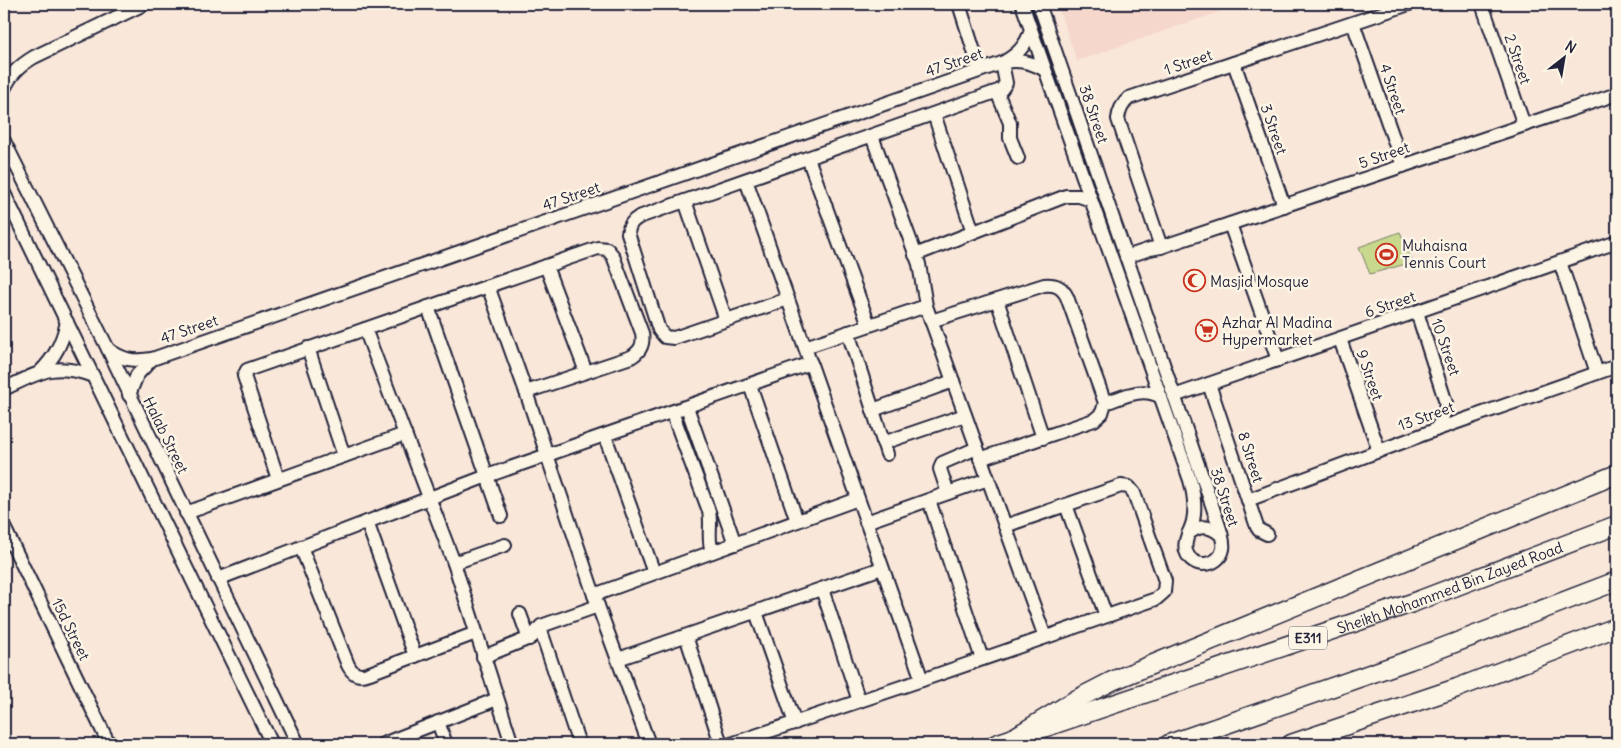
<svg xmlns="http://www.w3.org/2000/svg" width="1621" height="748" font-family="Delius,sans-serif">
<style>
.built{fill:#f5d7cc}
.green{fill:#c8d98d;stroke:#757e64}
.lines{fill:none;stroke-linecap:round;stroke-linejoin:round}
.minor-casing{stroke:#22223b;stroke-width:16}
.highway-casing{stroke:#22223b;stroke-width:21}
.minor{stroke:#fcf5e5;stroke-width:12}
.highway{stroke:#fcf5e5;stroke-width:18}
.labels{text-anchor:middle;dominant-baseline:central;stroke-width:5;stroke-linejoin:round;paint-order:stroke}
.shield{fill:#fcf5e5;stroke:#63616e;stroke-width:1}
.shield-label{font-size:14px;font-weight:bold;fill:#22223b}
.street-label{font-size:15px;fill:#22223b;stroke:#fcf5e5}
.poi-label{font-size:15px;fill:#22223b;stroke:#fcf5e5;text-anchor:start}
</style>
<rect width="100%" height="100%" fill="#f9e7da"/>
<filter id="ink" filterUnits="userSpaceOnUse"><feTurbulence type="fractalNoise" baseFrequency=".02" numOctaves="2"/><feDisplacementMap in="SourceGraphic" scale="10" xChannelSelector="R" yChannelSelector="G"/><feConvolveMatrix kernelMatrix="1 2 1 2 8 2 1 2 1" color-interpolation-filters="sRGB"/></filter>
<g filter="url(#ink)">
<polygon class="built" points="1057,4 1242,4 1077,61"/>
<polygon class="green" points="1400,232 1413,262 1370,274 1359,247"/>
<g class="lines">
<defs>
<g id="minor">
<polyline points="959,4 980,70"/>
<path d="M 1022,4 L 1190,480 C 1194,494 1196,507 1193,521 C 1191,531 1183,540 1186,551 C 1191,569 1219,568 1223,549 C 1225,539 1216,519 1213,508 L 1039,4"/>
<polyline points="1482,4 1524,125"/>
<polyline points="1616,4 1617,7"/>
<polyline points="1353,23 1403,166"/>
<path d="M 1006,62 C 1021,59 1033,63 1045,70"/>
<polyline points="1234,63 1284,206"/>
<path d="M 4,89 C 11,74 19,66 34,57 L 144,4"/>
<polyline points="997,92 1010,123 1010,138 1018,158"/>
<polyline points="934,114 973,232"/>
<polyline points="872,136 919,264 926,306 1045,637"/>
<polyline points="4,141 108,349 298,744"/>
<polyline points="808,158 869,325"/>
<polyline points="746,180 922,680"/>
<polyline points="4,193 272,744"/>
<polyline points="685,201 726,320"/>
<polyline points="1230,224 1278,360"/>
<path d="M 1161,247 L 1118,119 C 1119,110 1122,104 1129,98 L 1409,4"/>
<polyline points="915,255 1066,196 1079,196 1091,200"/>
<polyline points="1126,257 1150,249 1161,247 1617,94"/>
<polyline points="1560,262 1597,373"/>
<polyline points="546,266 586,372"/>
<polyline points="488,286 526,392 594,595 649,744"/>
<path d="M 788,299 L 674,338 L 665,337 L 659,330 L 628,233 C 629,225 632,221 639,217 L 1001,90 L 1006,83 L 1002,63"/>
<polyline points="997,300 1043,438"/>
<polyline points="428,307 501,516"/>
<path d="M 1417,312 L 1446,403 C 1445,414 1442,421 1435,430"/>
<path d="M 931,321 L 1044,285 C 1056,284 1062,287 1067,297 L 1105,403 L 1102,413 L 1094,420 L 980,459"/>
<polyline points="365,329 454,563 512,744"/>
<polyline points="848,332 887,454"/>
<polyline points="1340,339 1379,451"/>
<polyline points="805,347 926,306"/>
<polyline points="308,348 344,456"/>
<path d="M 108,349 C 122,360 134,362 152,359 L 1002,63 C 1017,55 1026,46 1031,30"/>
<path d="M 40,372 C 55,357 62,343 67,322"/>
<polyline points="1209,384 1257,527 1259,530 1267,534"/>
<polyline points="750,385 797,521"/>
<path d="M 4,389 C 38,373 54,361 93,376"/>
<polyline points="129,395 137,375 152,359"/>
<polyline points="1174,396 1617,242"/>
<path d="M 1105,403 C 1123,397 1142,386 1161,397"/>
<polyline points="687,407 735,544"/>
<polyline points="873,410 953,381"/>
<path d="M 672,412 L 709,511 C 712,525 707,538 712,552"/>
<polyline points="605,436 654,573"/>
<polyline points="883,443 965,415"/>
<path d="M 278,479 L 244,376 L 247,370 L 598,248 L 607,249 L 613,256 L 642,333 C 644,344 641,351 631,357 L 526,392"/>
<polyline points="948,493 940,469 942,463 977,448"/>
<polyline points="929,500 982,659"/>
<polyline points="1248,500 1435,430 1617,366"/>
<polyline points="1066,505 1106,616"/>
<polyline points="186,513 405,434"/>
<polyline points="367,522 415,656"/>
<polyline points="866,522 988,479"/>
<polyline points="4,527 109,744"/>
<path d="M 1188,534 C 1199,525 1209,525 1220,534"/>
<path d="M 301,547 L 348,665 C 353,675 360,677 370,673 L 476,633"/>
<polyline points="454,563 505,545"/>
<polyline points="218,579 487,476 811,363"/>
<polyline points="822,589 859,701"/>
<polyline points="594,595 858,499"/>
<polyline points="756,612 795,723"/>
<polyline points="520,614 529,639"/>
<polyline points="540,628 579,744"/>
<polyline points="686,636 721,744"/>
<polyline points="483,657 532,637 541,626 598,606"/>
<polyline points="618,659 882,568"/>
<polyline points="438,722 446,744"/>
<polyline points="383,744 497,699"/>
<polyline points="731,744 922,680 1156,599 1164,592 1165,581 1134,493 1129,487 1121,486 1005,526"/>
</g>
<g id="highway">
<polyline points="1010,740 1077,699 1112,681 1617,474"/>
<path id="s1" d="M 996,744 L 1412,603 L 1617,525"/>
<polyline points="1169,744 1410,660 1617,581"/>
<polyline points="1291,744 1457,688 1617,627"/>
</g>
</defs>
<use href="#minor" class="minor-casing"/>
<use href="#highway" class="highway-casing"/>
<use href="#minor" class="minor"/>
<use href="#highway" class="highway"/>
</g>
</g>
<defs>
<symbol id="stadium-ring" viewBox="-11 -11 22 22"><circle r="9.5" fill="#fcf5e5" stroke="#c8321e" stroke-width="1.5"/><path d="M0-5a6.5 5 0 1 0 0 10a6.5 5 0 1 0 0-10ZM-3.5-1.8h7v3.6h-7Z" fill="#c8321e"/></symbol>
<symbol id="mosque-ring" viewBox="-11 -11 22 22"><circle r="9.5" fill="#fcf5e5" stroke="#c8321e" stroke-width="1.5"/><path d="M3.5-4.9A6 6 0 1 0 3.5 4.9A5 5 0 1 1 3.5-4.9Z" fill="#c8321e"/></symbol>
<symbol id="supermarket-ring" viewBox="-11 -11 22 22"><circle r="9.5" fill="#fcf5e5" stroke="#c8321e" stroke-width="1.5"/><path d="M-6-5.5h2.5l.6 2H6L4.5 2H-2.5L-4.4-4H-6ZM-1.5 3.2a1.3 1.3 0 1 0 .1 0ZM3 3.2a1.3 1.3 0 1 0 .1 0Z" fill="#c8321e"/></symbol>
</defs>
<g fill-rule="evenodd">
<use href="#stadium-ring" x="1374" y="242" width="25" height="25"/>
<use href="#mosque-ring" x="1182" y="268" width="25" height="25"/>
<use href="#supermarket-ring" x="1194" y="318" width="25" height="25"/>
</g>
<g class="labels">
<rect class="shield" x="1289" y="626.5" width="38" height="23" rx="4"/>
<g class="shield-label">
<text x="1308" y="638">E311</text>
</g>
<g class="street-label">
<text transform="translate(1518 59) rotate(71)">2 Street</text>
<text transform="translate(954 62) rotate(-19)">47 Street</text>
<text transform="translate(1188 62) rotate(-19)">1 Street</text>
<text transform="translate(1393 89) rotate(71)">4 Street</text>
<text transform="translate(1094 114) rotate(71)">38 Street</text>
<text transform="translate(1274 129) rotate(71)">3 Street</text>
<text transform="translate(1384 155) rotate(-19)">5 Street</text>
<text transform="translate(571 196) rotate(-19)">47 Street</text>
<text transform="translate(1390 304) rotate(-19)">6 Street</text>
<text transform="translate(189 329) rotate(-19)">47 Street</text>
<text transform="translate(1446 347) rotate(71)">10 Street</text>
<text transform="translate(1370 375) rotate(71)">9 Street</text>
<text transform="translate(1426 416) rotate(-20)">13 Street</text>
<text transform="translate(166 435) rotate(64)">Halab Street</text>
<text transform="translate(1251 457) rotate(72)">8 Street</text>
<text transform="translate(1225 497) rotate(72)">38 Street</text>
<text stroke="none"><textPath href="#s1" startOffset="480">Sheikh Mohammed Bin Zayed Road</textPath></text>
<text transform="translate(71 629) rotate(64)">15d Street</text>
</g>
<g class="poi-label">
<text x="1402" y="245">Muhaisna<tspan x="1402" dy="17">Tennis Court</tspan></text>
<text x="1210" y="281">Masjid Mosque</text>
<text x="1222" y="322">Azhar Al Madina<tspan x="1222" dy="17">Hypermarket</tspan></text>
</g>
</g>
<rect width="1621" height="748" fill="none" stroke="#fcf5e5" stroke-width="20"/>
<rect x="10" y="10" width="1601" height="728" fill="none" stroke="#22223b" stroke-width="2" filter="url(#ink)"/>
<g transform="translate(1564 58) rotate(31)" stroke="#fcf5e5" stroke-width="4" paint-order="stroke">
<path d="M0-4L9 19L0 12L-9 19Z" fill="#22223b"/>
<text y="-8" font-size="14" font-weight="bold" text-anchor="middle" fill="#22223b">N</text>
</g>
</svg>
